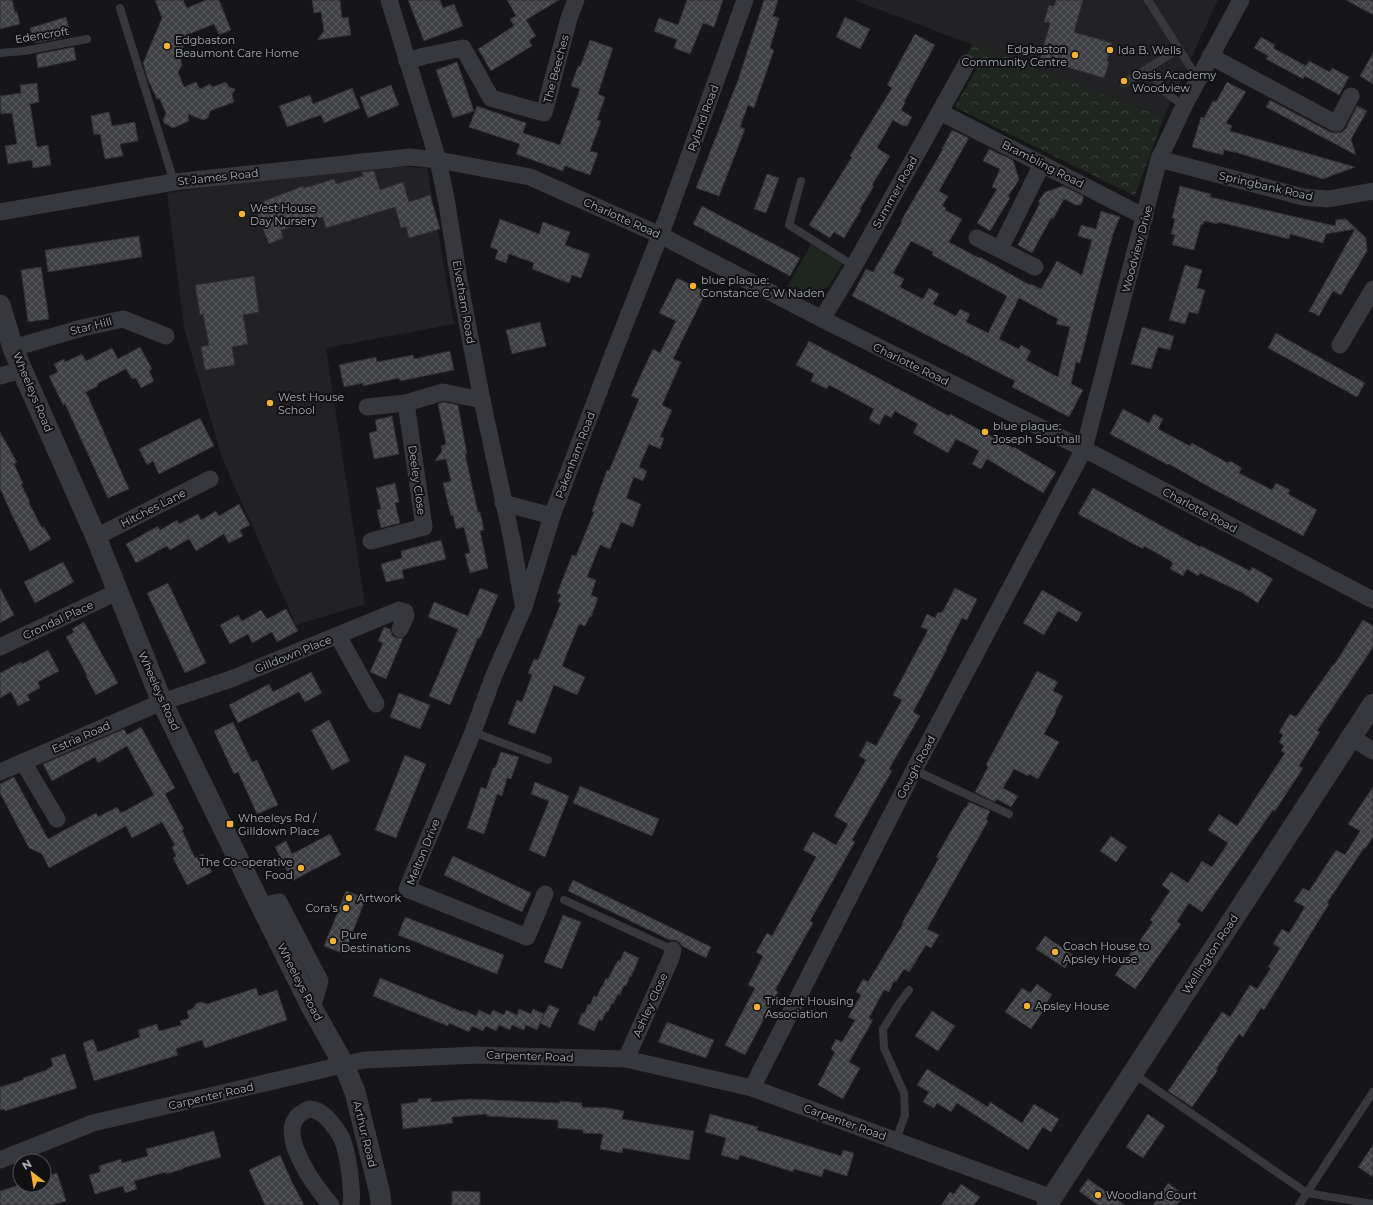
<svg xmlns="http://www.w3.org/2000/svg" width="1373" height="1205" font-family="Montserrat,sans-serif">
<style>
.built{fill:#222225}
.green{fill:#1e261f}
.park{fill:url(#park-crowns)}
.building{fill:url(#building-cross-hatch);stroke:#303034;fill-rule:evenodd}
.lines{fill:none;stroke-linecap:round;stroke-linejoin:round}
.service{stroke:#37383d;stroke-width:8}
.minor{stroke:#37383d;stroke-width:17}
.tertiary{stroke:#37383d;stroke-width:21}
.poi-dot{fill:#f2b134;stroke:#111113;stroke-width:1.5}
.labels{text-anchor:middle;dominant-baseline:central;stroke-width:4;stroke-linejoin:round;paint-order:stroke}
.street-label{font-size:11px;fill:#a8adb8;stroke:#111113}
.poi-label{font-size:11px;fill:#a8adb8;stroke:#111113;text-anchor:start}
</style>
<defs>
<pattern id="park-crowns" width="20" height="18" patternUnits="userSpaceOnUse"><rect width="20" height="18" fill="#1e261f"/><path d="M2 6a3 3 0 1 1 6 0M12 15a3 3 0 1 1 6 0" fill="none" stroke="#3c433d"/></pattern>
<pattern id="building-cross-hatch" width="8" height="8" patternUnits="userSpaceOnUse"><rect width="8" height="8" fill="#404145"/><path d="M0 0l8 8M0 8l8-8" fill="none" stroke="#595a5e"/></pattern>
</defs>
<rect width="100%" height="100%" fill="#161618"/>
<g class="built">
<polygon points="854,0 1218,0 1164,117"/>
<polygon points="372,165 427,168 454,324 326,348 365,604 296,625 222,458 184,328 167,193"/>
</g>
<polygon class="green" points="811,244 843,263 828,287 810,294 797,295 787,288"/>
<polygon class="park" points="972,44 1164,117 1135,196 955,107 979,64 966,55"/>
<g class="building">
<polygon points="0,0 12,0 15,12 17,12 20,24 0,29"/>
<polygon points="155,0 183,0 187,8 206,0 219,0 231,30 219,35 214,24 187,35 180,56 182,65 178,72 184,87 196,82 200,89 210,84 212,87 226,82 229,87 235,89 232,95 234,102 210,111 208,118 203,120 188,114 189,121 173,128 164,123 163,120 166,113 159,98 157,99 148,80 143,63 162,18"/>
<polygon points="312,0 340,0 342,18 348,17 351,35 317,40 324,31 321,12 314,13"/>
<polygon points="408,0 440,0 443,8 454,4 463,26 424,41"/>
<polygon points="507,0 559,0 526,20 536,36 529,40 532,46 491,71 478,49 514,26 510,19 516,16"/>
<polygon points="687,0 723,0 714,27 703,23 690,54 674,48 677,40 654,31 659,18 678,25"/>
<polygon points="764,0 778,0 773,16 779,18 770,48 774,50 754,108 748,105 740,127 745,129 719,196 696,188 738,80"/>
<polygon points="1056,0 1083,0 1074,32 1112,43 1107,61 1109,62 1104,78 1040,59 1050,23 1044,22 1049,5 1054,6"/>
<polygon points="1346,0 1373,0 1373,15"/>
<polygon points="66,17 71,36 35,43 30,28"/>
<polygon points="845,17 870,29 860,49 836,37"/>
<polygon points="915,34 935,45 904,102 905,103 901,110 912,117 907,126 903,126 893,120 877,148 890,156 872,185 874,186 860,209 861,210 844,238 834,232 830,238 809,225 852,157 850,156 892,88 887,85"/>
<polygon points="1261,37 1275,45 1273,48 1306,66 1309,61 1330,72 1332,68 1349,77 1339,95 1305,76 1303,79 1266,59 1268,56 1254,48"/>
<polygon points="590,40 613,48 598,94 605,97 597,120 601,121 590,151 598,153 590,175 565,166 563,171 516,154 520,144 469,127 477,106 526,123 523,133 560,145 580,89 571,86 578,66 580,67"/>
<polygon points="74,47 76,60 38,68 36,55 38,54"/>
<polygon points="1373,53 1373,84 1360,76"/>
<polygon points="457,62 474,111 453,118 436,70"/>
<polygon points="1227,82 1246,92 1226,123 1232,126 1230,131 1355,167 1323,179 1238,153 1224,150 1223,155 1192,147 1201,117 1204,118 1213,101 1216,102"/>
<polygon points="37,83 39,102 30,104 37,147 48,145 51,165 33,168 32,160 8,164 5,146 17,144 12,113 1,114 0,96 21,93 20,85"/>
<polygon points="391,85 399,105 368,118 360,97"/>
<polygon points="352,88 360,108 324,123 321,115 287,127 279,106 310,95 313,104"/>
<polygon points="1270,100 1330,132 1335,133 1342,132 1346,128 1357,106 1367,111 1351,139 1356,155 1266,107"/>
<polygon points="109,112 112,126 135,122 138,141 120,144 123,156 105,159 100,134 94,135 91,116"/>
<path d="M 952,130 L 969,138 L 939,191 L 948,196 L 942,206 L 946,208 L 945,210 L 962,219 L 949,242 L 979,258 L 980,257 L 1030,285 L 1031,284 L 1041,289 L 1057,261 L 1082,275 L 1092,240 L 1078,236 L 1081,225 L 1096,229 L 1101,211 L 1120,217 L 1113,234 L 1098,290 L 1080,363 L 1076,362 L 1071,384 L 1083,390 L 1069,417 L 1012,387 L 1015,381 L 852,296 L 866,269 L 873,272 L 902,222 L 901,221 L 912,202 L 943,149 L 942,149 ZM 911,241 L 933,252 L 932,255 L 1007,296 L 988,333 L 966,322 L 970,314 L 960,309 L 956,316 L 933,304 L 939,294 L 929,288 L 923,299 L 900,287 L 904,279 L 893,273 ZM 1019,298 L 1058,319 L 1056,324 L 1070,327 L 1058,377 L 1026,360 L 1031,351 L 1021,345 L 1019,349 L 999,339 Z"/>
<polygon points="989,149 1013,160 1019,180 1008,196 1010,198 990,231 977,223 997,189 992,187 1000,169 983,161"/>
<polygon points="374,171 380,190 403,182 409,202 430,195 440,229 409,238 406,227 401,228 395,207 326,228 323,217 281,230 283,238 269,244 254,205 303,186 304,188 334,179 336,184 363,176 362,172"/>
<polygon points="767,174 779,178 766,213 754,209"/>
<polygon points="1063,186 1083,196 1083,201 1080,205 1076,205 1064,199 1053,219 1051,218 1032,253 1018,245 1040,203 1038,202 1045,192"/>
<polygon points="1180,186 1211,194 1210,197 1335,226 1336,220 1346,219 1366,238 1367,251 1341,295 1333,291 1319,316 1309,311 1355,229 1326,234 1323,243 1290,234 1289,239 1218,222 1218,224 1204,221 1203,225 1201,224 1194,250 1172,245 1175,235 1171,234 1175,219 1172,218"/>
<polygon points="702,206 800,258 790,276 693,224"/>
<polygon points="500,219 539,234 543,222 570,232 565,245 590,254 581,278 572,275 569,283 532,269 534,263 509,254 506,263 495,259 498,250 490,247"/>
<polygon points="139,236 142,257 48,272 45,250"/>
<polygon points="1185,265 1202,270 1197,288 1205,290 1198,314 1189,312 1185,324 1169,320"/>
<polygon points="41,267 49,319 28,322 21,270"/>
<polygon points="254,276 259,312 243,315 248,344 232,347 235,365 205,370 201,347 209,345 203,314 200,315 195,285"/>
<polygon points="677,278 706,292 673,359 681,362 662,405 672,410 660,437 664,438 660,449 649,444 639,467 647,471 643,481 634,477 626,498 641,504 633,527 621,522 610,549 600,545 587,577 596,580 591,595 598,598 591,617 590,616 585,626 579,624 562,666 585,677 577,695 554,685 535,734 508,724 517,700 522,702 532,675 528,673 534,659 538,660 561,603 558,602 561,594 557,594 572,555 576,556 594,512 592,511 607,470 609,471 639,399 631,396 653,349 660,353 676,321 659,313"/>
<polygon points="540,322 546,346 512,354 506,330"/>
<polygon points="1142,327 1174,336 1170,350 1158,347 1151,369 1131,364"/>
<polygon points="1276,333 1365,383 1357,397 1268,348"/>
<polygon points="809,341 949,416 950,414 1013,448 1014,447 1056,472 1043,493 987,459 981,469 972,464 979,451 956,439 948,453 913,433 918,424 895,411 891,418 885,414 879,425 869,419 874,409 829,385 827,389 811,381 814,374 796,365"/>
<polygon points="140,347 152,369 149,371 154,381 141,388 136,378 132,379 126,369 97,384 98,386 86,392 129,489 108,498 65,404 63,405 49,376 58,372 54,364 64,359 65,362 82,354 86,361 112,348 118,359"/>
<polygon points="450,351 454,370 400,381 399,378 363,386 363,383 344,387 339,365 376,357 377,362 413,355 414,359"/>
<polygon points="443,402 458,405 467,454 465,454 478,512 480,512 484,530 480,531 488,568 470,573 465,554 470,553 464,527 456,529 453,515 451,516 443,483 451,481 446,459 435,461 442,451 441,446 446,444 438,404"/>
<polygon points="1123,409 1149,423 1154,414 1163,419 1158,429 1190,446 1192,443 1228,463 1230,461 1242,468 1239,473 1272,490 1276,483 1290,490 1288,494 1317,510 1303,536 1211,488 1169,464 1168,465 1110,434"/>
<polygon points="392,416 399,454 374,459 369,433 377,431 375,420"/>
<polygon points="200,418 214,446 159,474 153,461 147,465 139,449"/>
<polygon points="0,432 17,462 14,464 23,483 21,484 30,502 29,503 42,528 44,527 51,539 30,551 11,513 0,488"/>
<polygon points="395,483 399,502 395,503 400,523 381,528 377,510 381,509 376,488"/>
<polygon points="1093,488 1200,547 1201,546 1250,571 1252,567 1273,579 1258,603 1241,592 1200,573 1198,576 1187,569 1183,576 1170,569 1173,563 1169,560 1144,546 1143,549 1078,514"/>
<polygon points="239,504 250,525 240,530 243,536 229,543 224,534 196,551 189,539 170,550 167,546 136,563 126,544 158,526 160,530 177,520 179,524 198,514 201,520 216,511 219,516"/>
<polygon points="441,540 446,559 402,570 404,578 386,582 381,564 402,558 401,551"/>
<polygon points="63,562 74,582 35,603 24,582"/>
<polygon points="168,583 206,663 185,673 147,593"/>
<polygon points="0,588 14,615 0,623"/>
<polygon points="480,588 498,595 480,638 478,638 450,705 429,696 458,629 428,617 434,602 468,616"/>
<polygon points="955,588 977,599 967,620 962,618 946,649 947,649 913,712 920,716 889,769 892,771 852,840 855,842 810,921 813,923 775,990 778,992 745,1055 725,1045 755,988 748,985 763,956 756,952 767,933 772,936 816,857 803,850 813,832 836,845 848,824 834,816 866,760 859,756 867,741 876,746 902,700 893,695 928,630 921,627 927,614 935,618 938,612 941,613 942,611 943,611"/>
<polygon points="1042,590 1082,613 1077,622 1058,611 1044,635 1023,623"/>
<polygon points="286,609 298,631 277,642 272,632 252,643 248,634 230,644 220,625 238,615 242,621 261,610 267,619"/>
<polygon points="1363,620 1373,626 1373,647 1317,731 1320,732 1299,766 1303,768 1275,811 1273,810 1266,820 1202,912 1189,903 1177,921 1181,924 1135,989 1115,975 1153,922 1150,920 1170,891 1162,885 1171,872 1188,883 1202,861 1212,867 1228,843 1208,830 1219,814 1237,826 1285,753 1281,751 1284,746 1279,742 1283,735 1279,732 1290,714 1296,717 1333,665 1334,665"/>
<polygon points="84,622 118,683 96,695 86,676 87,675 66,637 74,632 72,629"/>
<polygon points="384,627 390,629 392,635 396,638 403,638 386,679 370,672 383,643 378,641"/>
<polygon points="48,650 59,671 38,682 40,688 27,695 30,700 18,706 11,692 0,698 0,673 21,662 22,664"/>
<polygon points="1037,671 1058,682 1053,691 1063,696 1055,712 1056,712 1044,734 1059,742 1038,779 1029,774 1028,776 1014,769 1003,788 1018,796 1011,807 997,799 995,802 975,792 988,767 986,765"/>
<polygon points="311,672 322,693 305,702 299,692 238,723 229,705 269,684 273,692"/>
<polygon points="399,693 430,705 420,729 390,717"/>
<polygon points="329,720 350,761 332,770 311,730"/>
<polygon points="233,722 252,762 257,760 278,805 257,814 238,772 234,774 214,731"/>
<polygon points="141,727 175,788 165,794 184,829 182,830 195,858 203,854 212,872 187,885 173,858 176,856 172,847 175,845 162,822 132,838 126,826 49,868 42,854 29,848 0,793 0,784 14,777 48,839 96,813 98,817 117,807 121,813 154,795 127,746 98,763 95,757 52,781 43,764 124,729 127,735"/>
<polygon points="501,752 519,757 511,779 507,778 502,796 497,794 484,834 467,828 481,787 486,789 493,768 495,768"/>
<polygon points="405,755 426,764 396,838 375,830"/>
<polygon points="535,782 569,796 545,857 529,850 549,801 531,794"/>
<polygon points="580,786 659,819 652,836 573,803"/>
<polygon points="1373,787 1373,837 1365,849 1364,848 1327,903 1329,904 1264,1010 1261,1008 1243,1037 1239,1034 1216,1069 1218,1070 1192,1107 1168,1091 1222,1012 1230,1017 1250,985 1257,989 1271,968 1268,967 1280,948 1273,944 1282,929 1289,933 1305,907 1294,901 1303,888 1309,891 1336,850 1345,855 1360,831 1348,824"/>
<polygon points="969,802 990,811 986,819 988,821 927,929 939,935 931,948 926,945 909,972 904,969 896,982 894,981 889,992 884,990 869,1018 873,1020 849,1062 860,1068 843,1099 818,1085 835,1052 831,1049 836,1039 842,1042 855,1020 848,1017 861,995 856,992 863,979 868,982 903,924 902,923 939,858 936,857 965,807 966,808"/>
<polygon points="330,834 341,855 292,881 275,847 286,841 292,854"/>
<polygon points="1111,836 1127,847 1116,862 1100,851"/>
<polygon points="453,856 531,893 522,912 444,875"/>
<polygon points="573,880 711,947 706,958 682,946 680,943 676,940 670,940 568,891"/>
<polygon points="346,891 366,898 344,954 324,946"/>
<polygon points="563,915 581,922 562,969 544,962"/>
<polygon points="405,917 504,955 497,974 398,935"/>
<polygon points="1045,936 1073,955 1065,968 1036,949"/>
<polygon points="624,951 639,958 631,977 630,976 626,986 624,985 620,995 618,994 613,1004 612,1003 608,1012 606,1012 602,1021 599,1020 594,1031 578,1024 582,1013 584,1014 588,1004 590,1005 594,996 597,997 601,987 602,987 606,978 608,979 618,960 620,961"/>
<polygon points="380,978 463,1012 463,1010 476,1016 479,1010 490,1015 493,1010 504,1015 506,1010 517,1015 519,1009 531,1014 533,1009 544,1014 537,1030 526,1025 524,1030 512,1025 510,1030 499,1025 496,1031 486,1026 483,1031 472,1026 469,1032 449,1023 448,1026 373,996"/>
<polygon points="1037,984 1052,995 1044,1006 1046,1007 1031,1029 1005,1012 1022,988 1030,993"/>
<polygon points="256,988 259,996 277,990 287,1020 205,1048 202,1040 176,1049 178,1055 94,1081 83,1043 93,1039 98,1052 140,1037 138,1030 157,1024 159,1031 182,1025 180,1021 189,1018 187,1011 192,1009 197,1003 201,1002 207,1004"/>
<polygon points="549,1005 559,1009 550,1028 540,1023"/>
<polygon points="932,1011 955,1026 938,1051 915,1036"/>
<polygon points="667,1022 714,1040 706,1058 658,1042"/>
<polygon points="65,1054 77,1088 5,1111 4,1109 0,1110 0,1087 23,1080 23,1078 47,1070 47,1069 53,1066 51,1058"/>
<polygon points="927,1069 988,1107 990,1102 1022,1123 1034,1104 1059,1119 1051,1132 1043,1127 1028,1150 957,1103 951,1112 937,1103 934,1108 923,1102 929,1092 917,1085"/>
<polygon points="431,1098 431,1102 470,1099 560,1103 560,1101 582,1103 582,1107 608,1108 624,1111 622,1119 694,1131 689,1160 623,1148 622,1153 600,1149 603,1134 583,1133 583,1130 558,1128 558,1120 487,1116 487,1114 452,1117 453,1123 403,1129 401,1104 418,1102 418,1099"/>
<polygon points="710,1114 758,1127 757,1130 841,1156 843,1150 854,1153 847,1176 824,1169 822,1177 794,1169 793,1172 740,1155 738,1160 721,1155 726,1138 705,1132"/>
<polygon points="1148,1114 1165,1126 1143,1158 1126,1147"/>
<polygon points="214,1131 221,1157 183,1168 183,1169 166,1174 166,1172 134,1181 137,1189 125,1193 123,1186 95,1194 89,1175 100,1172 99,1166 121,1159 122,1163 148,1156 146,1149"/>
<polygon points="1373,1145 1373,1177 1358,1167"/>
<polygon points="280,1155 292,1182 304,1205 265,1205 249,1170"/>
<polygon points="57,1173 66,1201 52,1205 0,1205 0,1191 19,1185 44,1185 44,1177"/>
<polygon points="1088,1179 1125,1205 1098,1205 1079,1191"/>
<polygon points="1168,1183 1184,1195 1177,1205 1153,1205"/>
<polygon points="961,1184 980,1197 974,1205 941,1205 950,1192 954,1194"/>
<polygon points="452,1191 480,1192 480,1205 452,1205"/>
</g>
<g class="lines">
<g class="service">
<polyline points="1148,0 1198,79"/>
<polyline points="120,8 174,182"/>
<polyline points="1179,49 1148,68 1166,93 1184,106"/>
<polyline points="0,53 24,51 87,39"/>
<polyline points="1124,83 1148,68"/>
<polyline points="801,181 789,225 854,266"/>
<polyline points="473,732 548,760"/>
<polyline points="914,770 1009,814"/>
<polyline points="564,900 673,950"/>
<polyline points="1134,1074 1307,1193 1373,1204"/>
<polyline points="896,1140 905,1115 904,1093 884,1048 883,1029 898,1005 909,990"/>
<polyline points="1299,1205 1373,1092"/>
</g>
<g class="minor">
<polyline points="389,0 438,160 447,204 459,280 482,400 512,540 523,604"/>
<polyline points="1210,56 1335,123 1337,123 1351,96"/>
<polyline points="407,61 424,56 463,48 491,98 544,113 569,18 576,0"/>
<polyline points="940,112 1145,217"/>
<polyline points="1159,159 1303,197 1328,199 1373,191"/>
<polyline points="0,212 174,182 410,157 438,160 530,177 660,235 822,319 1084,449 1373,600"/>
<polyline points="977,238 1035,267"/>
<polyline points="1000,249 1042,164"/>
<polyline points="822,319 854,266 967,63"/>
<polyline points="1340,345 1373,289"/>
<polyline points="13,348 82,328 123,319 166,336"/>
<polyline points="0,376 22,370"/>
<polyline points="367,407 406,403 443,392 482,400"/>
<polyline points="503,503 552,516"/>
<polyline points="96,537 210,479"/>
<polyline points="371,541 424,527 406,403"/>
<polyline points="338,636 376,704"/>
<polyline points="0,647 117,592"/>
<polyline points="1351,737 1373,751"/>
<polyline points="23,762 57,819"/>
<polyline points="0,772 162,702 231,679 399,610 405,612 406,615 400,629"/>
<polyline points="545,894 527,937 407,889 473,732 494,675 524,607 552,516 610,362 666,220 745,0"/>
<polyline points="261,906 279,902 320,981 312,1008"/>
<polyline points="626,1059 671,958 673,950"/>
<polyline points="752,1088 914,770 1084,449 1159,159 1184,106 1241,0"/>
<polyline points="0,1160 93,1123 364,1060 477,1055 626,1059 752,1088 1052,1198"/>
<path d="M 331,1205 C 316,1188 279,1138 297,1117 C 299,1114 306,1110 310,1109 C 316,1109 321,1113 326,1117 C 332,1123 338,1131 342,1139 C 348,1153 353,1190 351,1205"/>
</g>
<g class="tertiary">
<polyline points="0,305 13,348 22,370 96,537 162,702 261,906 312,1008 344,1065 355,1092 380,1194 381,1205"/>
<polyline points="1047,1205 1373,704"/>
</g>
</g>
<g class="poi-dot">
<circle cx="167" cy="46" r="4"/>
<circle cx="1110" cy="50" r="4"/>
<circle cx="1075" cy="55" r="4"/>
<circle cx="1124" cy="81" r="4"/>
<circle cx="242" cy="214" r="4"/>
<circle cx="693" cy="286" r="4"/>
<circle cx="270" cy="403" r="4"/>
<circle cx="985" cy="432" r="4"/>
<rect x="226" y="820" width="8" height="8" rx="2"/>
<circle cx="301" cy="868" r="4"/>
<circle cx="349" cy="898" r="4"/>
<circle cx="346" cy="908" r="4"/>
<circle cx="333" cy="941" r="4"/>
<circle cx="1055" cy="952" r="4"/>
<circle cx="1027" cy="1006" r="4"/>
<circle cx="757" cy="1007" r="4"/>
<circle cx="1098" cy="1195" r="4"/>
</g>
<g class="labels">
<g class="street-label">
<text transform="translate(42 35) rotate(-9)">Edencroft</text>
<text transform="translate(556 69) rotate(-75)">The Beeches</text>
<text transform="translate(703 118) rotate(-70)">Ryland Road</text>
<text transform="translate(1043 164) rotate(27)">Brambling Road</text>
<text transform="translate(218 177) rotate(-6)">St James Road</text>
<text transform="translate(1266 186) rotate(13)">Springbank Road</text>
<text transform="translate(895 192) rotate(-61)">Summer Road</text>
<text transform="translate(622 218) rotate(24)">Charlotte Road</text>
<text transform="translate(1137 249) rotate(-75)">Woodview Drive</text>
<text transform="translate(464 302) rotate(80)">Elvetham Road</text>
<text transform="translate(91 326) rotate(-14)">Star Hill</text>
<text transform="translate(911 364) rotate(26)">Charlotte Road</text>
<text transform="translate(33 392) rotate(67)">Wheeleys Road</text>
<text transform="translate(575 455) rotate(-69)">Pakenham Road</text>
<text transform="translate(417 480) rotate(82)">Deeley Close</text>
<text transform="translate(153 508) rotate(-27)">Hitches Lane</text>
<text transform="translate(1200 510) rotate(28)">Charlotte Road</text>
<text transform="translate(58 620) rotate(-25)">Crondal Place</text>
<text transform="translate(293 654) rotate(-22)">Gilldown Place</text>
<text transform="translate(159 691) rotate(66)">Wheeleys Road</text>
<text transform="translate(81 737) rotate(-24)">Estria Road</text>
<text transform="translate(916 767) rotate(-62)">Gough Road</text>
<text transform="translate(423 852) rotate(-68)">Melton Drive</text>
<text transform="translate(1210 954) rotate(-57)">Wellington Road</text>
<text transform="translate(300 982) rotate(63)">Wheeleys Road</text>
<text transform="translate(650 1005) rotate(-66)">Ashley Close</text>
<text transform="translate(530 1056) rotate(2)">Carpenter Road</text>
<text transform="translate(211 1096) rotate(-13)">Carpenter Road</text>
<text transform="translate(845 1122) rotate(20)">Carpenter Road</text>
<text transform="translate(365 1134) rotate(76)">Arthur Road</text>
</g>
<g class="poi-label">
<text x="175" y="40">Edgbaston<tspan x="175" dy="13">Beaumont Care Home</tspan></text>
<text x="1067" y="49" text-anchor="end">Edgbaston<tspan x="1067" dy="13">Community Centre</tspan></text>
<text x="1118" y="50">Ida B. Wells</text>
<text x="1132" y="75">Oasis Academy<tspan x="1132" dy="13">Woodview</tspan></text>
<text x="250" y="208">West House<tspan x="250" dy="13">Day Nursery</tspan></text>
<text x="701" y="280">blue plaque:<tspan x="701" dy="13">Constance C W Naden</tspan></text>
<text x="278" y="397">West House<tspan x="278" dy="13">School</tspan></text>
<text x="993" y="426">blue plaque:<tspan x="993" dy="13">Joseph Southall</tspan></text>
<text x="238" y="818">Wheeleys Rd /<tspan x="238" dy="13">Gilldown Place</tspan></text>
<text x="293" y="862" text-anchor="end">The Co-operative<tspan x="293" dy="13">Food</tspan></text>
<text x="357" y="898">Artwork</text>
<text x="338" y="908" text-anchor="end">Cora's</text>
<text x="341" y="935">Pure<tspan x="341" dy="13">Destinations</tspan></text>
<text x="1063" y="946">Coach House to<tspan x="1063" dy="13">Apsley House</tspan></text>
<text x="765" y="1001">Trident Housing<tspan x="765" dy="13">Association</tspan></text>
<text x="1035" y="1006">Apsley House</text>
<text x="1106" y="1195">Woodland Court</text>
</g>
</g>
<g transform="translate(32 1173) rotate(329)"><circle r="19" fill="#111113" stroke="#4d4f55"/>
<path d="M0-3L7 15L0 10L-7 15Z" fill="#f2b134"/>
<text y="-6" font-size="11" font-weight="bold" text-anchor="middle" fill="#a8adb8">N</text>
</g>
</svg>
